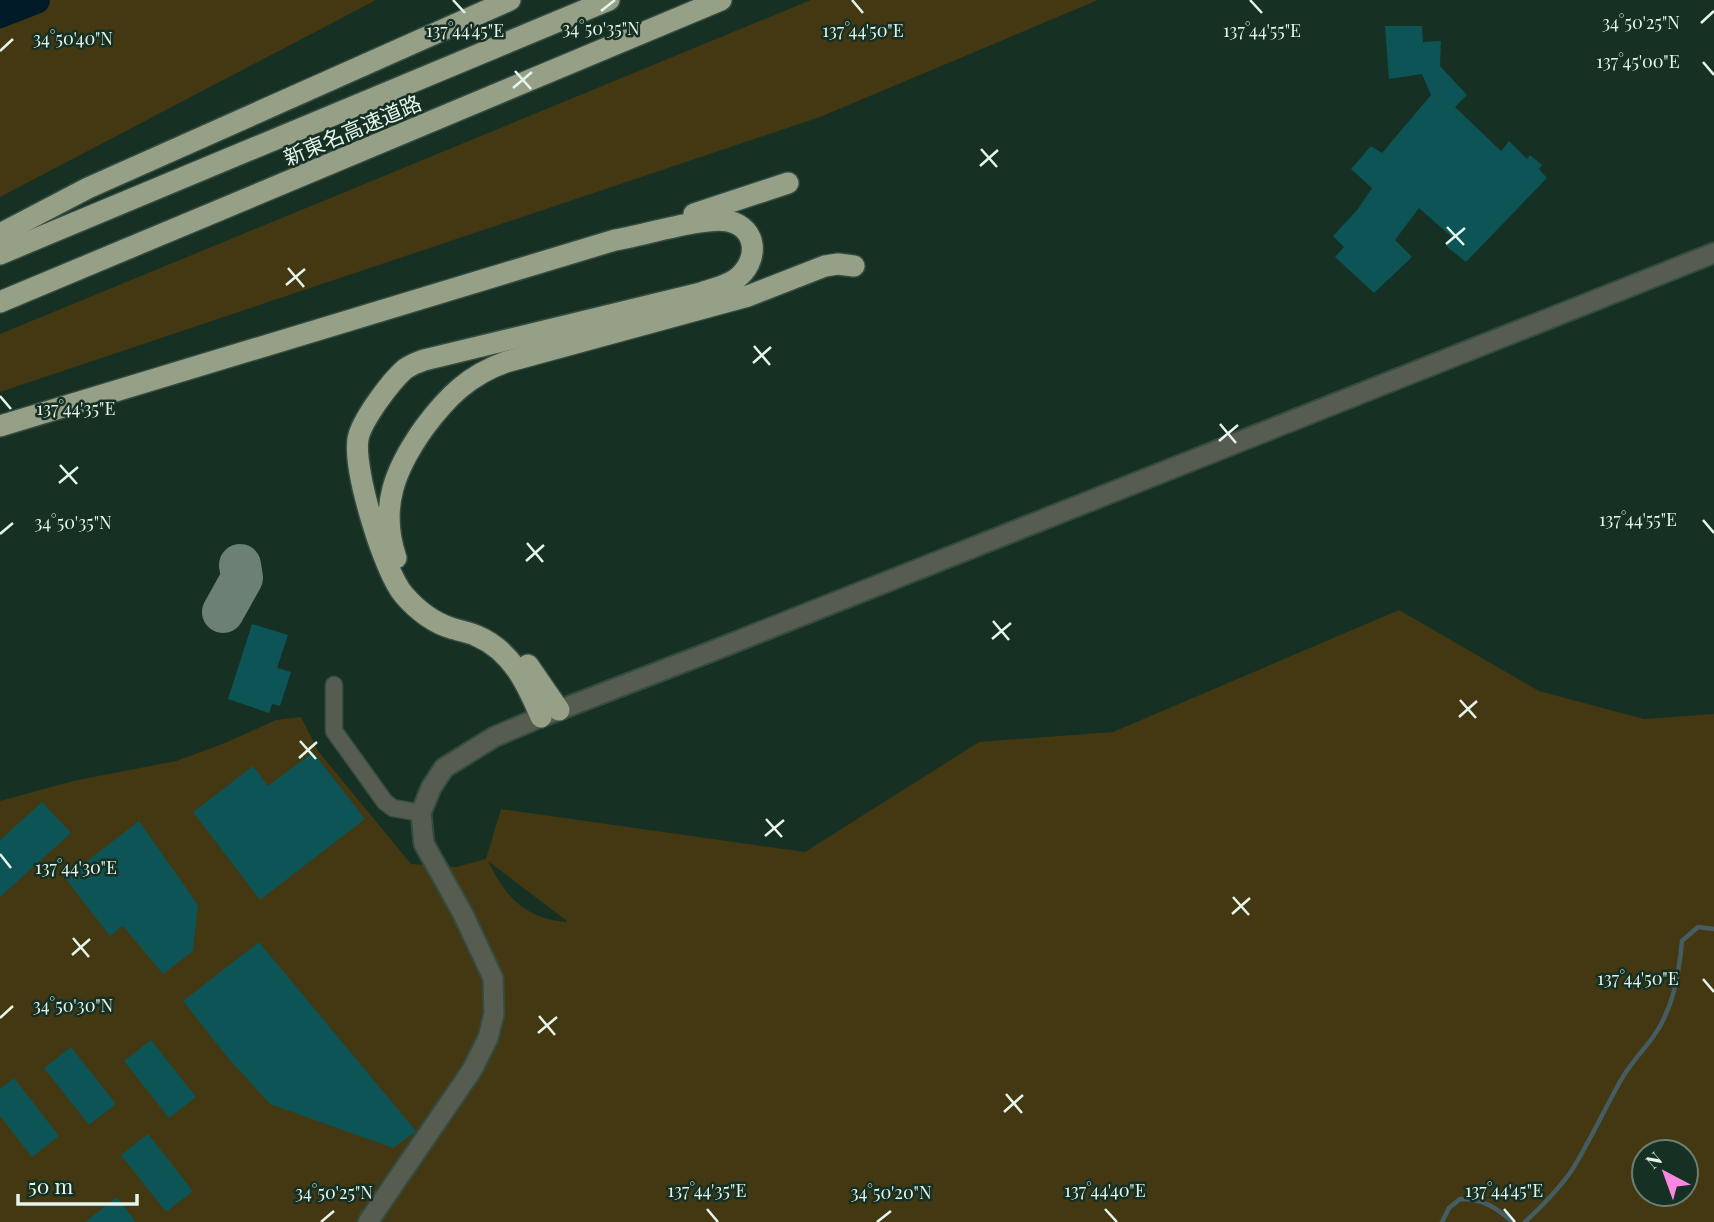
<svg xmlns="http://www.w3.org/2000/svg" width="1714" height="1222" font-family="'Playfair Display','Noto Sans JP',serif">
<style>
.green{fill:#433812;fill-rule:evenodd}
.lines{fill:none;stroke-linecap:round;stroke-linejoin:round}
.stream{stroke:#455c63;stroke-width:4.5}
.river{stroke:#001b28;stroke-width:28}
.taxiway{stroke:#6c8076;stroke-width:42}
.building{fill:#0c5455}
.minor-casing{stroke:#344c40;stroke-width:19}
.tertiary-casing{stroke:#344c40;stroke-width:23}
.motorway-casing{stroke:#344c40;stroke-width:24}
.minor{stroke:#575c51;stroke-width:16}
.tertiary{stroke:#575c51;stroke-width:19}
.motorway{stroke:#95a086;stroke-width:21}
.ticks{fill:none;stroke:#e6f5ec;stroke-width:2.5}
.labels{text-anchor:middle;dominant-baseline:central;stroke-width:5;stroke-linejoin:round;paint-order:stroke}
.street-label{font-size:21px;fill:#e6f5ec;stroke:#173024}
.ticks-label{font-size:18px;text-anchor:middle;fill:#e6f5ec;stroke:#173024;stroke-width:5;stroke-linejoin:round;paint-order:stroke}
</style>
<rect width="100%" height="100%" fill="#173024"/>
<g class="green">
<polygon points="49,0 376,0 0,197 0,29"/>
<polygon points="811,0 1098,0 820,117 0,392 0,334"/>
<path d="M 1399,610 L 1539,691 L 1644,719 L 1714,714 L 1714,1222 L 0,1222 L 0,801 L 73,781 L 176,761 L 225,743 L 276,720 L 301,717 L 318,751 L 411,864 L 456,867 L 486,859 L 501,809 L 805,852 L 979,742 L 1113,732 ZM 488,861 L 567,921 L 567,922 C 525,918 506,898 488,861 ZM 1644,1152 L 1686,1152 L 1686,1194 L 1644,1194 Z"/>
</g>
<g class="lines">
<g class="stream">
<path d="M 1442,1222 L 1449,1208 L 1460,1199 C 1484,1199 1495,1207 1513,1222"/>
<path d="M 1525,1222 C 1542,1206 1559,1189 1572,1170 C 1590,1141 1604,1110 1621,1080 C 1630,1064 1642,1052 1653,1037 C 1673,1010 1679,974 1682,941 L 1698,927 L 1714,929"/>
</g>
<polyline class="river" points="0,14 36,0"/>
<polyline class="taxiway" points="223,612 242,578 240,565"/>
</g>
<g class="building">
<polygon points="1385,26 1422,26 1423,42 1441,41 1440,66 1467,95 1455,107 1501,151 1509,141 1527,159 1530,155 1542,165 1539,169 1547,178 1466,262 1446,246 1453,238 1419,208 1395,240 1412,257 1374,293 1335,257 1344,247 1333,236 1358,209 1372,188 1351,169 1371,146 1382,153 1431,95 1422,74 1389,79"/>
<polygon points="252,624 288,635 277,668 291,672 280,706 272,704 269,713 228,699"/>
<polygon points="313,752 365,819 260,900 193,812 253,766 268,786"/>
<polygon points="42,802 71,833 0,897 0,840"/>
<polygon points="139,821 198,905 193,951 163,974 123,926 110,936 65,878"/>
<polygon points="259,942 416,1131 415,1132 393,1148 270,1104 228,1058 183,1001"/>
<polygon points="151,1040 196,1097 169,1118 124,1061"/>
<polygon points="71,1047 116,1104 89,1125 44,1068"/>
<polygon points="14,1078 59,1136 32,1157 0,1116 0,1089"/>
<polygon points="148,1134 193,1191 166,1212 121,1155"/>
<polygon points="117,1197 136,1222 85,1222"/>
</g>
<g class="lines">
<defs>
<polyline id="minor" points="334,685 334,731 385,802 393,808 421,813"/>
<polyline id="tertiary" points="368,1222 472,1070 488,1038 494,1014 493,978 463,914 424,844 421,813 431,788 444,768 494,737 541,717 710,652 1714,253"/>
<g id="motorway">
<polyline points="694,214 788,183"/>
<polyline points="0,234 88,188 510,0"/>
<polyline points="0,254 609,0"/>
<polyline points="0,302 721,0"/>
<path d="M 0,426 L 615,240 C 641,236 706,216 728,221 C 759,228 759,262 736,279 C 726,286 712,289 701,293 L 424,360 C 418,362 411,365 405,369 C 391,381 361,421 358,439 C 353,470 384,572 404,595 C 417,610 432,622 451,628 C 460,631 469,632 477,636 C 512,651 527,684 541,717"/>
<path d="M 396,558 C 379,507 395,469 424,428 C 447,397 469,375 506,362 L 748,296 L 825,266 L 838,264 L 854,266"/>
<polyline points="528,665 559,710"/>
</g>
</defs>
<use href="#minor" class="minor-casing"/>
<use href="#tertiary" class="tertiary-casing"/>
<use href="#motorway" class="motorway-casing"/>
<use href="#minor" class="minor"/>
<use href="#tertiary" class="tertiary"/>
<use href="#motorway" class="motorway"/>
</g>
<path class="ticks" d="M 453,0 L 465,13M 852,0 L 863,13M 1250,0 L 1262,13M 601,11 L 615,0M 1701,23 L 1714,11M 0,51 L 13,39M 1703,62 L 1714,75M 515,71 L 531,89M 513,88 L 532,72M 981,149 L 997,167M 980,166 L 998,150M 1447,227 L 1464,245M 1446,244 L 1465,228M 288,268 L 304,287M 286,285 L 305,269M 754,346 L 770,365M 753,363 L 771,347M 0,396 L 11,409M 1220,424 L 1236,443M 1219,441 L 1238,425M 60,465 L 77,484M 59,483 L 78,467M 1703,520 L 1714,533M 0,534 L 13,523M 527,543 L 543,562M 526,561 L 544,545M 993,621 L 1009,640M 992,639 L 1011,623M 1460,700 L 1476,718M 1459,717 L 1477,701M 300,741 L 316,759M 299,758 L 317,742M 766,819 L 782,837M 765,836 L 784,820M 0,854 L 11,868M 1233,897 L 1249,915M 1232,914 L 1250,898M 73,938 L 89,957M 72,955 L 90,939M 1703,979 L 1714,992M 539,1016 L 555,1035M 0,1018 L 13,1006M 538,1033 L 557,1017M 1006,1094 L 1022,1113M 1004,1112 L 1023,1095M 707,1209 L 718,1222M 1105,1209 L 1117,1222M 1504,1209 L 1515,1222M 321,1222 L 334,1211M 877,1222 L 891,1211"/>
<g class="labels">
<g class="street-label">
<text transform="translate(352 129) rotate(-23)">新東名高速道路</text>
</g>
</g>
<g class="ticks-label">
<text x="1641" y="29">34°50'25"N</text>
<text x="601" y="35">34°50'35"N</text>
<text x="465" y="37">137°44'45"E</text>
<text x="863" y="37">137°44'50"E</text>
<text x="1262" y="37">137°44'55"E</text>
<text x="73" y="45">34°50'40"N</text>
<text x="1638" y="68">137°45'00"E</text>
<text x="76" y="415">137°44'35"E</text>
<text x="1638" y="526">137°44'55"E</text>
<text x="73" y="529">34°50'35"N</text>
<text x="76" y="874">137°44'30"E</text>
<text x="1638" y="985">137°44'50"E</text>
<text x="73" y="1012">34°50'30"N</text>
<text x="707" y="1197">137°44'35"E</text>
<text x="1105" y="1197">137°44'40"E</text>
<text x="1504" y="1197">137°44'45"E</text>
<text x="334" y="1199">34°50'25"N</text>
<text x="891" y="1199">34°50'20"N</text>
</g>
<g transform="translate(1665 1173) rotate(319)"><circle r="33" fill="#173024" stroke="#6a7f74" stroke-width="2"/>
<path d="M0-5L12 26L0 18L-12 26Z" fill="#fc86e4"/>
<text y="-10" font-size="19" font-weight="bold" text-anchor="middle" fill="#e6f5ec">N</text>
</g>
<path d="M18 1194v10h119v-10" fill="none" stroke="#e6f5ec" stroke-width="3.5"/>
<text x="28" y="1194" font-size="21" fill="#e6f5ec" stroke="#173024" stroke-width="5" paint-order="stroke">50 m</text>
</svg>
